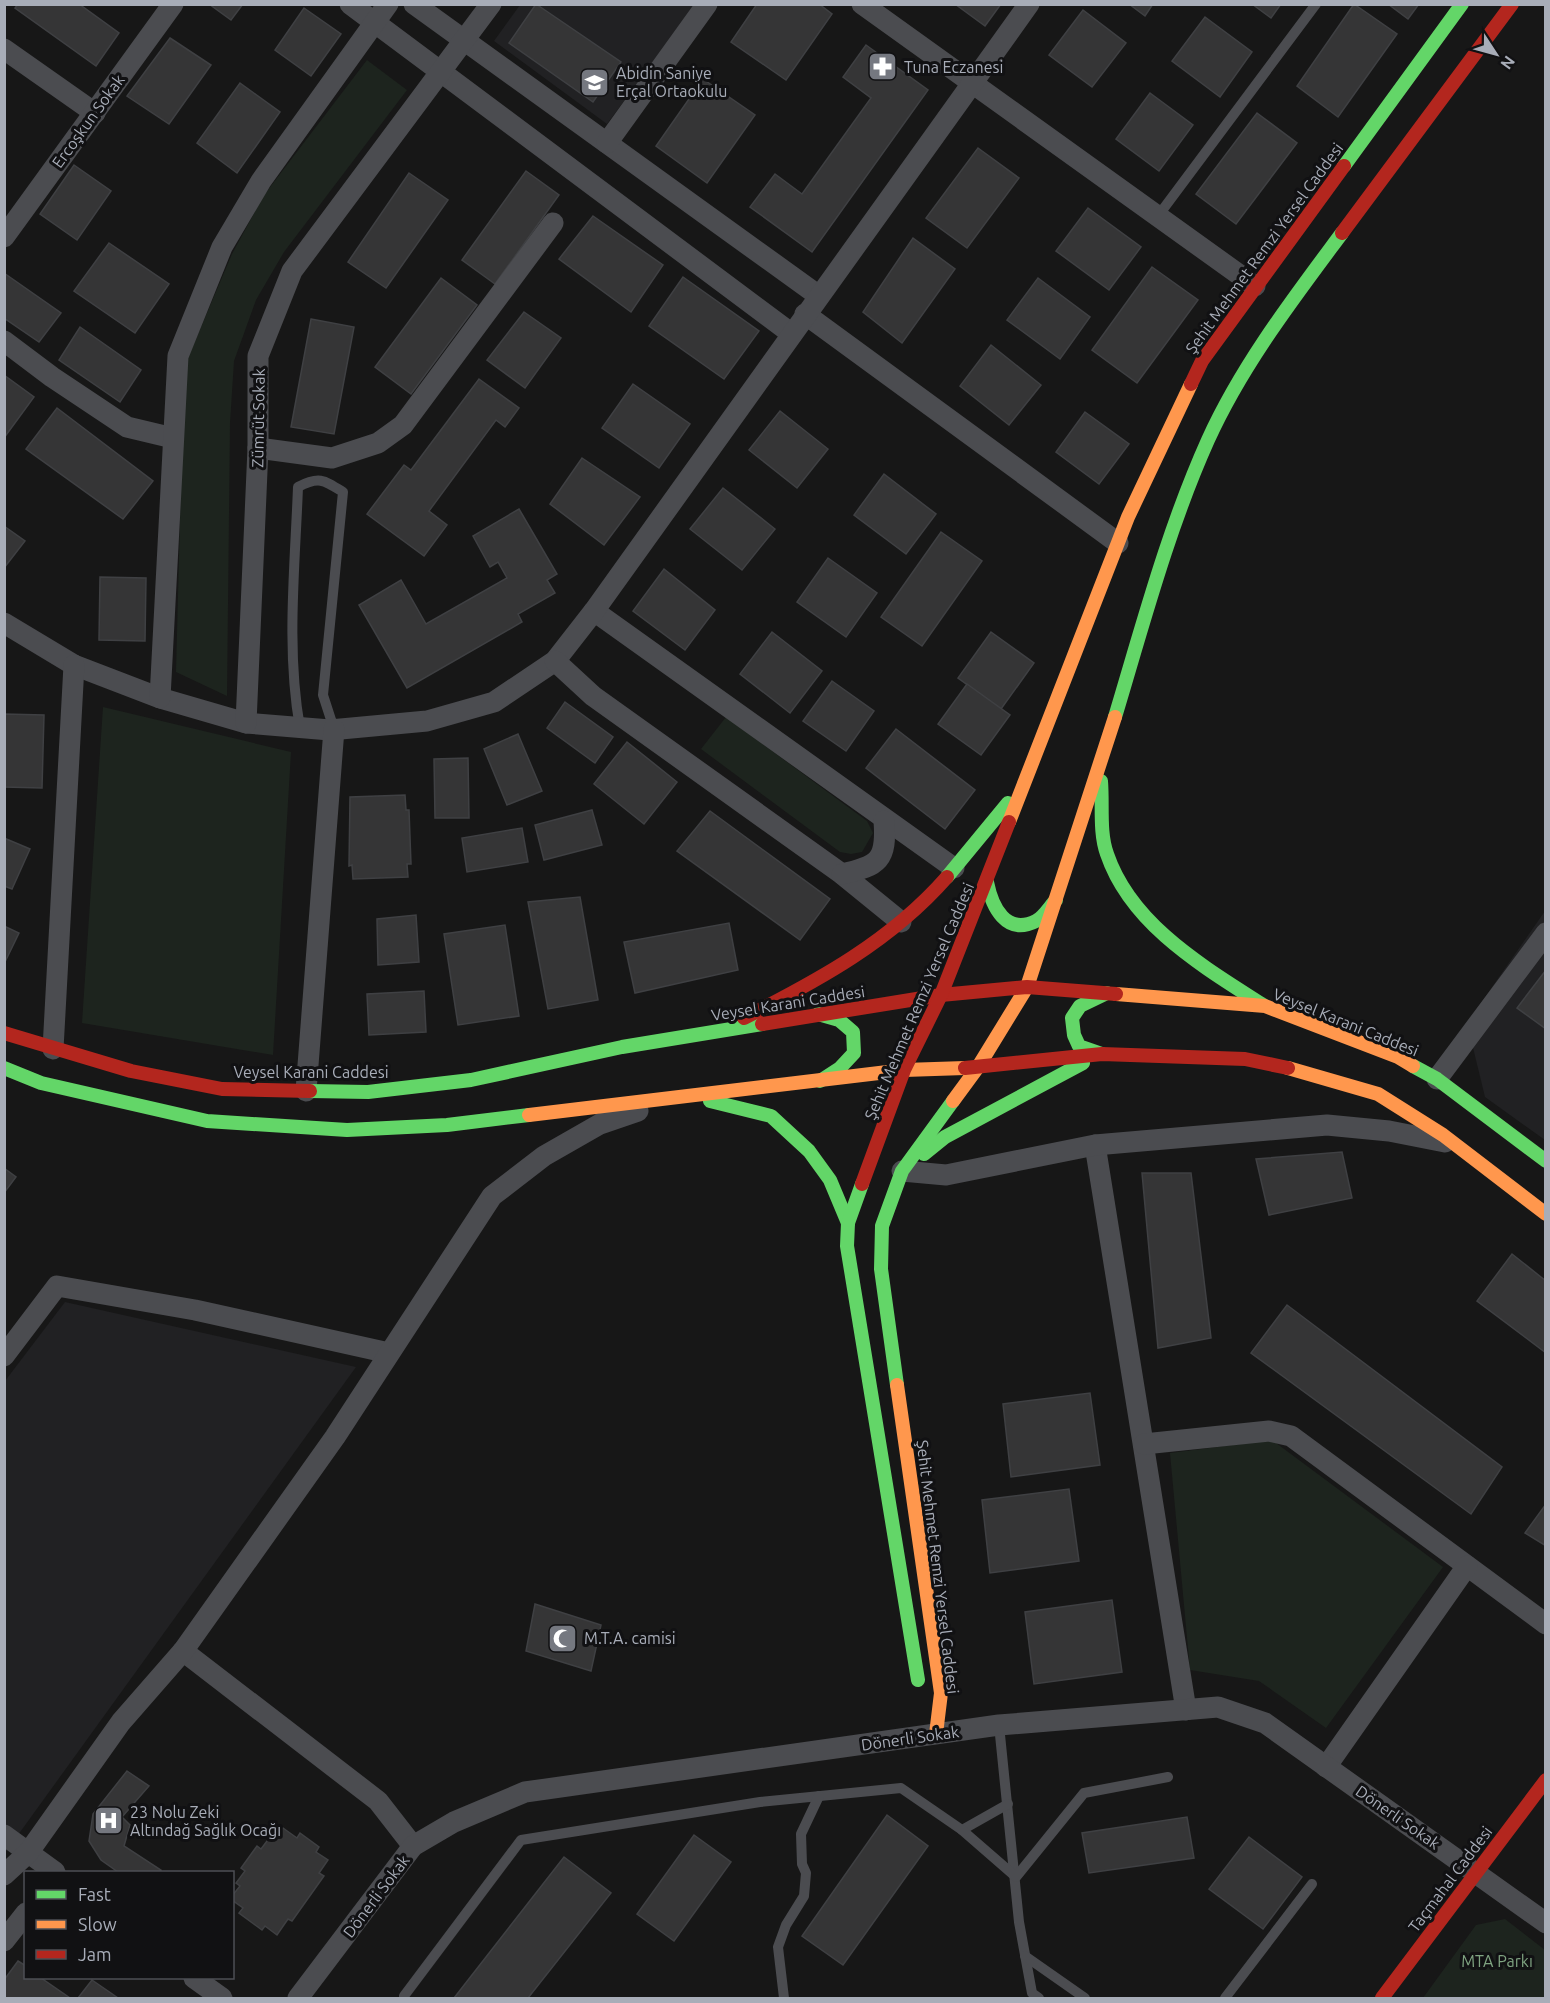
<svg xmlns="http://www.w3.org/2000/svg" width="1550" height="2003" font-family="Ubuntu,sans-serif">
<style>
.built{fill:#212123}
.green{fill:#1d241e}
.building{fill:#353536;stroke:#3f4043;stroke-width:1.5}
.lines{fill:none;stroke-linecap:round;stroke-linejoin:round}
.lane{stroke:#4b4c50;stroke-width:10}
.street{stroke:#4b4c50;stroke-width:21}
.fast{stroke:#63d668;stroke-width:14}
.slow{stroke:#ff974d;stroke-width:14}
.jam{stroke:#b3261e;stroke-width:14}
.labels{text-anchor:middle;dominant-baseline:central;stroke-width:6;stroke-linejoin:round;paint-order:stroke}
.poi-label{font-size:16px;fill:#a8adb8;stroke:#111113;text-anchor:start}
.street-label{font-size:16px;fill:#a8adb8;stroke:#111113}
.park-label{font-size:16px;fill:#7fa381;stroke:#111113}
</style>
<rect width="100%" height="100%" fill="#171717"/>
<g class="built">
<polygon points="520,5 696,5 607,124 494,41"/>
<polygon points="1545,911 1545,1140 1485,1097 1467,1023"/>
<polygon points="65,1302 356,1367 5,1853 5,1381"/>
</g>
<g class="green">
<polygon points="367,60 407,90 284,252 256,300 234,361 230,423 227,696 176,672 184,367 232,254 264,195"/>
<polygon points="103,707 291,752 273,1055 82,1023"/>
<polygon points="726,717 867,821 873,833 862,852 851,854 840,852 701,749"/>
<polygon points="1272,1440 1443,1567 1326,1728 1259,1681 1190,1670 1170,1453"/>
<polygon points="1505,1919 1545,1950 1545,1998 1423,1998 1476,1925"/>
</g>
<g class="building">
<polygon points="18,4 79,4 119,33 96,66 15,8"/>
<polygon points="209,4 243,4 231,20"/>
<polygon points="536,4 621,62 593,102 509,43"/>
<polygon points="757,4 819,4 832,14 786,80 731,42"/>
<polygon points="955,4 1001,4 985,26"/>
<polygon points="1129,4 1153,4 1145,16"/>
<polygon points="1252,4 1281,4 1271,18"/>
<polygon points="1354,4 1397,34 1338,117 1297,86"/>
<polygon points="1388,4 1419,4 1408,19"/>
<polygon points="304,8 341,34 311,76 275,50"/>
<polygon points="1083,10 1126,43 1092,87 1049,55"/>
<polygon points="1205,17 1252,52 1220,97 1172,61"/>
<polygon points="170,38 211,65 169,124 127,96"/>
<polygon points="866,45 928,90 812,252 750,207 775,174 802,194 871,98 843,77"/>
<polygon points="703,79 755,115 707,183 656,146"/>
<polygon points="240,83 280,112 237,173 197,143"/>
<polygon points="1150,93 1193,125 1159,171 1116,139"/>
<polygon points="1257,113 1297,143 1236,224 1196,194"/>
<polygon points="978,148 1019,178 967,248 926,218"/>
<polygon points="74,165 111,191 77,240 40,214"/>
<polygon points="526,171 559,195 495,284 462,260"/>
<polygon points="409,173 448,200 386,288 348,262"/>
<polygon points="1088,208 1141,247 1109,290 1056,251"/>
<polygon points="593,216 663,265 631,312 559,259"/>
<polygon points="913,238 955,269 902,343 863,312"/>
<polygon points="109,243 169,284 135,333 74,291"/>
<polygon points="1152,267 1198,300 1137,383 1092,350"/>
<polygon points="4,273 61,313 39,342 4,318"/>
<polygon points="683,277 759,331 724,379 649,326"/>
<polygon points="441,278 477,305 411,394 375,367"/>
<polygon points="1038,278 1090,317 1060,359 1007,320"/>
<polygon points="524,312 561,338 525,388 487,360"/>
<polygon points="311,319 354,327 334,434 291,427"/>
<polygon points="80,327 141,370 120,402 59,360"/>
<polygon points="991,345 1041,385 1009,425 960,386"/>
<polygon points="4,375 34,397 4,438"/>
<polygon points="479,379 519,408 505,427 496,420 429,511 447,525 424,556 367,514 404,465 411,470"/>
<polygon points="633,384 690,424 659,468 602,428"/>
<polygon points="57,408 153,481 123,519 26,449"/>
<polygon points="780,411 828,449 797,488 749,450"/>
<polygon points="1085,412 1129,444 1099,484 1056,452"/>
<polygon points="582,458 640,497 604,545 550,504"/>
<polygon points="884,474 936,514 906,554 854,515"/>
<polygon points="723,488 775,529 742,570 690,529"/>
<polygon points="519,509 557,574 547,580 555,593 518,614 522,622 407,688 359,605 401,580 426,624 507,578 498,562 490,567 473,536"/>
<polygon points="4,526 25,541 4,568"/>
<polygon points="941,532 982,561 922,646 881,617"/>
<polygon points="828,558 877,593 846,637 797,602"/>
<polygon points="664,569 715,610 685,650 633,611"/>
<polygon points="100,577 146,578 145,641 99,640"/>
<polygon points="772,632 822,671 790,713 740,674"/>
<polygon points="991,632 1034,663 1001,709 958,678"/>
<polygon points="832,681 874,711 846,751 803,721"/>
<polygon points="967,684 1010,715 981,755 938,724"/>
<polygon points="565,702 613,737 595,763 547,728"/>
<polygon points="4,714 44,715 42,788 4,787"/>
<polygon points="896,729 975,790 945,829 866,768"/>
<polygon points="518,734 542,791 507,805 484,749"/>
<polygon points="627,742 677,782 644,824 594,784"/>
<polygon points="468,758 469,818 435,818 434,759"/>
<polygon points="405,795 406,810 409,810 411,864 407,864 408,877 353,879 352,865 349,866 350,797"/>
<polygon points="592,810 602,845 544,860 535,825"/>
<polygon points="710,811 830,899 800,940 677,851"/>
<polygon points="522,828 528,862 467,872 462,838"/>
<polygon points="4,838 30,849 12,889 4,886"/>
<polygon points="580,897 598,1000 548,1009 528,902"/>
<polygon points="416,915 419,962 378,965 377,919"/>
<polygon points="729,923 738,970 635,993 624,942"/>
<polygon points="505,925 519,1016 458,1025 444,934"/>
<polygon points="4,926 19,933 4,964"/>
<polygon points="1546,970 1546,1029 1517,1008"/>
<polygon points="424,991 426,1032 369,1035 367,994"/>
<polygon points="1342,1152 1352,1198 1269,1215 1256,1159"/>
<polygon points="4,1168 16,1177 4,1193"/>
<polygon points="1142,1173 1191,1173 1211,1338 1158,1348"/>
<polygon points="1512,1254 1546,1281 1546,1353 1477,1301"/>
<polygon points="1287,1305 1502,1467 1471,1514 1251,1353"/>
<polygon points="1090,1393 1100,1465 1011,1477 1003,1404"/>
<polygon points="1069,1489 1079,1561 990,1573 982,1500"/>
<polygon points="1546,1504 1546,1546 1525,1533"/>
<polygon points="1112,1600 1122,1672 1034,1684 1025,1612"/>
<polygon points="535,1604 601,1625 591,1671 526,1651"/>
<polygon points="127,1771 149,1786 122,1817 130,1825 124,1846 161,1870 159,1872 118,1872 101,1860 89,1841 93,1814"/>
<polygon points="887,1815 928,1846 843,1965 802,1936"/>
<polygon points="1187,1817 1194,1858 1089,1873 1082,1833"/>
<polygon points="283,1828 297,1838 300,1833 319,1847 316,1852 328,1860 319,1873 324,1876 292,1921 288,1919 277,1935 265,1926 262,1930 239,1913 243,1908 232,1900 232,1896 240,1886 236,1883 245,1871 241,1868 257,1846 261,1849 270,1837 274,1840"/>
<polygon points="694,1835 731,1862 674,1941 637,1914"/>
<polygon points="1249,1837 1302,1877 1263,1929 1209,1889"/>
<polygon points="564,1857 611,1893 528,1998 454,1998"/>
<polygon points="18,1961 26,1966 26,1978 41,1978 70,1998 4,1998 4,1980"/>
<polygon points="92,1980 118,1998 78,1998"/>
</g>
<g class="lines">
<g class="lane">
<polyline points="1158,216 1316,4"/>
<path d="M 300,728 C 286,649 295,567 298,487 C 319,476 324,480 343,492 L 323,695 L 334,729"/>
<polyline points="999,1725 1019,1922 1032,1993 1039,1998"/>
<polyline points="962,1830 1008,1804"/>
<polyline points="1025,1956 1085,1998"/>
<polyline points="404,1996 521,1840 760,1802 901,1788 962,1830 1016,1877 1084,1793 1168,1777"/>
<polyline points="784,1998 778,1947 786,1925 804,1896 806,1873 802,1864 801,1834 819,1796"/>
<polyline points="1225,1998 1312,1884"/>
</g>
<g class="street">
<polyline points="350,4 792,334"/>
<polyline points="414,4 819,296"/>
<polyline points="862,4 1255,286"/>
<polyline points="4,49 95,113"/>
<polyline points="607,143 707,4"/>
<polyline points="4,237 173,4"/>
<polyline points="805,314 1118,543"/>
<polyline points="4,341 52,377 127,427 173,438"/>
<polyline points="258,448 332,458 378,443 403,425 553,223"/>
<polyline points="594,611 954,868"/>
<polyline points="4,623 74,665 160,698 246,723 330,730 427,721 494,702 555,661 594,611 1029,4"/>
<polyline points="555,661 593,696 842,874 901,922"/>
<polyline points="160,698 178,356 222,247 261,181 388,4"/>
<polyline points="246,723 258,448 258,356 292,271 491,4"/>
<path d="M 842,874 C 879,866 887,860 884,821"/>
<polyline points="53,1049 74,665"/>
<polyline points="1437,1079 1546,933"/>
<polyline points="306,1091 334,729"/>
<polyline points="1095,1145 1186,1710"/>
<polyline points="902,1171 946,1175 1095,1145 1327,1125 1389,1131 1445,1142"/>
<polyline points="4,1356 57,1286 195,1310 389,1353"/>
<polyline points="1144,1444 1269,1431 1291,1436 1546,1624"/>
<polyline points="183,1651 378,1801 413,1846"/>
<polyline points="1326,1767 1467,1566"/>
<polyline points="4,1835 55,1872"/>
<polyline points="4,1875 28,1853 121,1722 183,1651 335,1437 492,1196 544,1156 600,1124 638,1111"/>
<polyline points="4,1941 26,1913"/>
<polyline points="194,1978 222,1998"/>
<polyline points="298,1998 413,1846 454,1822 525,1792 999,1725 1218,1707 1265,1723 1546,1923"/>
</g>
<g class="fast">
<polyline points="1344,166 1462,4"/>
<path d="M 1115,717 C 1143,624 1168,529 1208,440 C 1242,365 1293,299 1342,233"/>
<path d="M 1101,781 C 1103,805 1099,832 1107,854 C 1131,925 1204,967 1263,1005"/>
<polyline points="947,877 1008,803"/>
<path d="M 987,882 C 992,907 1006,936 1036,921 C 1044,917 1050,906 1056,900"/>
<polyline points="818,1014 839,1020 853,1032 854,1053 840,1068 820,1081"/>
<polyline points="1102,1054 1079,1046 1074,1035 1072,1018 1080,1006 1107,993"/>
<polyline points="1413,1066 1437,1079 1546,1161"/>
<polyline points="4,1068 41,1083 207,1121 347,1130 447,1125 529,1115"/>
<polyline points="310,1091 368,1092 471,1080 622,1047 762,1024"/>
<polyline points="710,1101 771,1116 809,1151 830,1180 848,1223"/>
<polyline points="924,1154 945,1137 1083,1063"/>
<polyline points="862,1184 848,1223 847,1246 918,1680"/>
<polyline points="897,1385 881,1269 882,1226 902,1171 953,1101"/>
</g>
<g class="slow">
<polyline points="1009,822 1128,517 1191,384"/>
<polyline points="1116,994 1265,1006 1398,1057 1413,1066"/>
<polyline points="1288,1068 1378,1094 1443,1135 1546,1214"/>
<polyline points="953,1101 978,1067 1027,987 1115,717"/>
<polyline points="529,1115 904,1070 965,1068"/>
<polyline points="897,1385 941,1693 936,1734"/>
</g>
<g class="jam">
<polyline points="1342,233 1512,4"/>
<polyline points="1191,384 1202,361 1344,166"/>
<path d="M 744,1018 C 819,980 891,941 947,877"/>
<polyline points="762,1024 941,995 1027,987 1116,994"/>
<polyline points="4,1033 131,1071 222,1089 310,1091"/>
<polyline points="965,1068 1102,1054 1245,1059 1288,1068"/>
<polyline points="862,1184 904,1070 941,995 1009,822"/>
<polyline points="1382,1998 1546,1780"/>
</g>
</g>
<defs>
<symbol id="pharmacy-square" viewBox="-11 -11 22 22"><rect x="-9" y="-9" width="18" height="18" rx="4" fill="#757880" stroke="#111113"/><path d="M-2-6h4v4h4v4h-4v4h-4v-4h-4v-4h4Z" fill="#fff"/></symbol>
<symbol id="school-square" viewBox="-11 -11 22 22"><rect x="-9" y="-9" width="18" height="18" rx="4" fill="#757880" stroke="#111113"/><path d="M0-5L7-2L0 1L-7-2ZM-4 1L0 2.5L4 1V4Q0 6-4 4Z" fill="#fff"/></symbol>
<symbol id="mosque-square" viewBox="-11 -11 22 22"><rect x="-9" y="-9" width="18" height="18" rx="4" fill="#757880" stroke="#111113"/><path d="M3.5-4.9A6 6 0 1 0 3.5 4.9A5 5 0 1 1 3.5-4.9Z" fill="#fff"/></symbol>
<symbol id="hospital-square" viewBox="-11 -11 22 22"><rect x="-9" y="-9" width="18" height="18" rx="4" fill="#757880" stroke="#111113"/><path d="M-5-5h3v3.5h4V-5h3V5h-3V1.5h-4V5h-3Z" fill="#fff"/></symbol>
</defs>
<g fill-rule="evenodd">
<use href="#pharmacy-square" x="866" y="50" width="33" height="33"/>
<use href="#school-square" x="578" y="66" width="33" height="33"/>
<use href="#mosque-square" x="546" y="1622" width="33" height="33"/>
<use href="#hospital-square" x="92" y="1804" width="33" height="33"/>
</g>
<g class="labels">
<g class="poi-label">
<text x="904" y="67">Tuna Eczanesi</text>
<text x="616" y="73">Abidin Saniye<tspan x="616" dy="18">Erçal Ortaokulu</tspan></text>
<text x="584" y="1638">M.T.A. camisi</text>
<text x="130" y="1812">23 Nolu Zeki<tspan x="130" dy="18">Altındağ Sağlık Ocağı</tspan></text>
</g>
<g class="street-label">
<text transform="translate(88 121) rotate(-54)">Ercoşkun Sokak</text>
<text transform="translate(1264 248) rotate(-54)">Şehit Mehmet Remzi Yersel Caddesi</text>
<text transform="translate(258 418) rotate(-89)">Zümrüt Sokak</text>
<text transform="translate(919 1001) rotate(-67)">Şehit Mehmet Remzi Yersel Caddesi</text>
<text transform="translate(788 1003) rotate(-9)">Veysel Karani Caddesi</text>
<text transform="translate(1346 1022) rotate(22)">Veysel Karani Caddesi</text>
<text x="311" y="1072">Veysel Karani Caddesi</text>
<text transform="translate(938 1567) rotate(83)">Şehit Mehmet Remzi Yersel Caddesi</text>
<text transform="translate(910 1738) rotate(-8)">Dönerli Sokak</text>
<text transform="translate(1398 1817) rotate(35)">Dönerli Sokak</text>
<text transform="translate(1450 1879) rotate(-53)">Taçmahal Caddesi</text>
<text transform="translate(376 1896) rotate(-53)">Dönerli Sokak</text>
</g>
<g class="park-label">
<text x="1497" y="1961">MTA Parkı</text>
</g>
</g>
<rect width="1550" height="2003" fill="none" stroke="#a8adb8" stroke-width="12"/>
<rect x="24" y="1871" width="210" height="108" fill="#111113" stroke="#4d4f55" stroke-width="1.5"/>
<rect x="36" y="1890" width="30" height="9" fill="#63d668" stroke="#4d4f55" stroke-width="1.5"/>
<text x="78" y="1901" font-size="18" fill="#a8adb8">Fast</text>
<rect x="36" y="1920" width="30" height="9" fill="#ff974d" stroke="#4d4f55" stroke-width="1.5"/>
<text x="78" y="1931" font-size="18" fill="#a8adb8">Slow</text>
<rect x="36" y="1950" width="30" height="9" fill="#b3261e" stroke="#4d4f55" stroke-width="1.5"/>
<text x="78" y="1961" font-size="18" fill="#a8adb8">Jam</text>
<g transform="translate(1496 54) rotate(126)" stroke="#111113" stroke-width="4.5" paint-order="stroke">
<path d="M0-4.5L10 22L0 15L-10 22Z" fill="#a8adb8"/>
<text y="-9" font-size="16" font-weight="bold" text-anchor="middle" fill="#a8adb8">N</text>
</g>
</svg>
